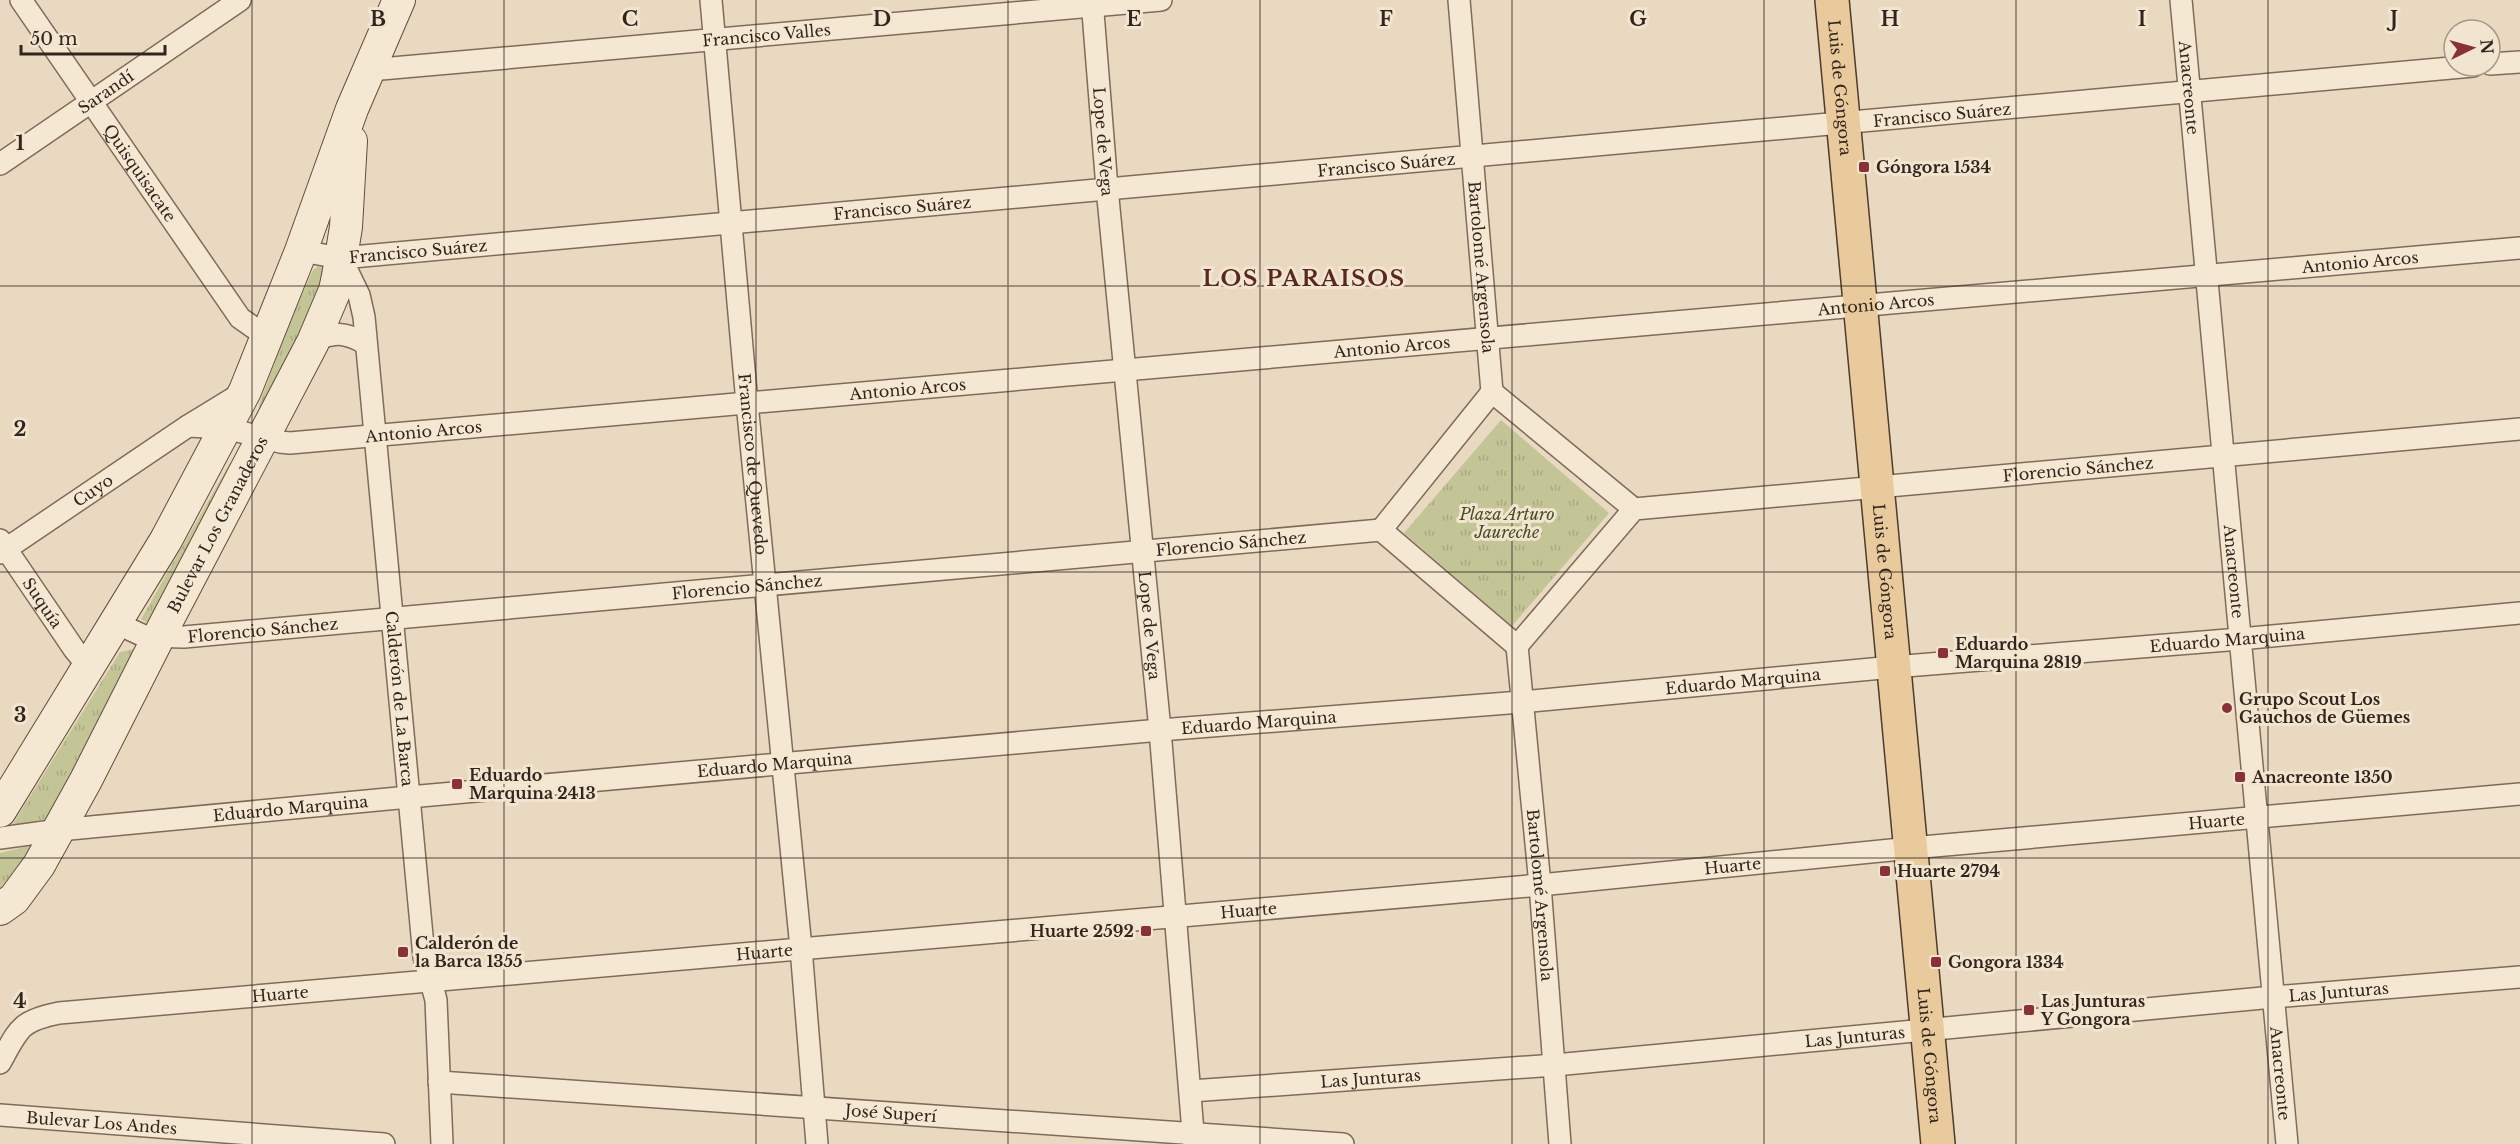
<svg xmlns="http://www.w3.org/2000/svg" width="2520" height="1144" font-family="'Libre Baskerville',serif">
<style>
.grass{fill:url(#grass-tufts)}
.lines{fill:none;stroke-linecap:round;stroke-linejoin:round}
.street-casing{stroke:#806b5b;stroke-width:24}
.secondary-casing{stroke:#624d3e;stroke-width:34}
.primary-casing{stroke:#4e3b2f;stroke-width:36}
.street{stroke:#f5e8d3;stroke-width:21}
.secondary{stroke:#f5e8d3;stroke-width:32}
.primary{stroke:#e9ca9c;stroke-width:33}
.grid{fill:none;stroke:#32251d;stroke-width:1.5;stroke-opacity:0.55}
.poi-dot{fill:#893139;stroke:#f1e5d0;stroke-width:2}
.labels{text-anchor:middle;dominant-baseline:central;stroke-width:6;stroke-linejoin:round;paint-order:stroke}
.street-label{font-size:16px;fill:#32251d;stroke:#f1e5d0}
.poi-label{font-size:16px;font-weight:bold;fill:#32251d;stroke:#f1e5d0;text-anchor:start}
.park-label{font-size:16px;font-style:italic;fill:#464c26;stroke:#f1e5d0}
.district-label{font-size:22px;font-weight:bold;letter-spacing:1.5px;fill:#5a2821;stroke:#f1e5d0}
.grid-label{font-size:20px;text-anchor:middle;font-weight:bold;fill:#32251d;stroke:#f1e5d0;stroke-width:6;stroke-linejoin:round;paint-order:stroke}
</style>
<defs>
<pattern id="grass-tufts" width="24" height="20" patternUnits="userSpaceOnUse" patternTransform="scale(1.5)"><rect width="24" height="20" fill="#c4c597"/><path d="M3 7l-1-3M5 7V3M7 7l1-3M15 17l-1-3M17 17v-4M19 17l1-3" fill="none" stroke="#a9a982"/></pattern>
</defs>
<rect width="100%" height="100%" fill="#e9d9c1"/>
<g class="grass">
<polygon points="318,266 328,269 327,276 267,406 260,412 259,405 290,321 313,270"/>
<polygon points="1501,420 1609,513 1512,626 1404,533"/>
<polygon points="235,462 155,628 141,619 230,463"/>
<polygon points="139,648 58,816 11,827 120,652"/>
<polygon points="37,844 0,888 0,853"/>
</g>
<g class="lines">
<defs>
<g id="street">
<path id="s1" d="M 21,0 L 240,318 L 267,337"/>
<path id="s2" d="M 711,0 L 747,403 L 801,948 L 817,1144"/>
<path id="s3" d="M 1092,0 L 1107,188 L 1160,730 L 1194,1144"/>
<path id="s4" d="M 1459,0 L 1492,392"/>
<path id="s5" d="M 2181,0 L 2287,1144"/>
<polyline points="2490,64 2520,62"/>
<path id="s6" d="M 370,68 L 381,69 L 1161,0"/>
<path id="s7" d="M 0,164 L 240,0"/>
<path id="s8" d="M 301,251 L 341,258 C 1052,194 1763,132 2473,66"/>
<path id="s9" d="M 341,258 L 359,295 L 364,317 L 424,957 L 436,1000 L 442,1144"/>
<path d="M 313,342 C 333,331 346,332 366,344"/>
<polyline points="1492,392 1634,509"/>
<path id="s10" d="M 188,426 L 226,428 L 280,442 L 290,443 L 2520,248"/>
<polyline points="1381,530 1492,392"/>
<path id="s11" d="M 0,540 L 74,649 L 88,666"/>
<path id="s12" d="M 0,553 L 188,426 L 242,393"/>
<path id="s13" d="M 116,623 L 144,636 L 184,637 L 1381,530 L 1517,646"/>
<path id="s14" d="M 1517,646 L 1634,509 L 2520,429"/>
<path id="s15" d="M 1517,646 L 1540,885 L 1560,1144"/>
<path id="s16" d="M 0,838 L 59,830 L 409,797 L 1160,730 L 1521,702 L 1893,667 L 2240,639 L 2520,613"/>
<path id="s17" d="M 0,1063 C 19,1029 19,1021 59,1013 L 1540,885 L 1911,848 L 2520,794"/>
<path id="s18" d="M 439,1082 L 1343,1144"/>
<path id="s19" d="M 1191,1091 L 1555,1065 L 2273,997 L 2520,977"/>
<path id="s20" d="M 0,1115 L 384,1144"/>
</g>
<g id="secondary">
<polyline points="0,811 166,540 245,391 301,251 352,109 399,0"/>
<path id="s21" d="M 0,909 L 14,899 L 39,865 L 86,780 L 158,638 L 313,342 L 335,290 L 338,276 L 346,227 L 351,141"/>
</g>
<g id="primary">
<path id="s22" d="M 1832,0 L 1938,1144"/>
</g>
</defs>
<use href="#street" class="street-casing"/>
<use href="#secondary" class="secondary-casing"/>
<use href="#primary" class="primary-casing"/>
<use href="#street" class="street"/>
<use href="#secondary" class="secondary"/>
<use href="#primary" class="primary"/>
</g>
<path class="grid" d="M 252,0 L 252,1144M 504,0 L 504,1144M 756,0 L 756,1144M 1008,0 L 1008,1144M 1260,0 L 1260,1144M 1512,0 L 1512,1144M 1764,0 L 1764,1144M 2016,0 L 2016,1144M 2268,0 L 2268,1144M 0,286 L 2520,286M 0,572 L 2520,572M 0,858 L 2520,858"/>
<g class="poi-dot">
<rect x="1858" y="161" width="12" height="12" rx="3"/>
<rect x="1937" y="647" width="12" height="12" rx="3"/>
<circle cx="2227" cy="708" r="6"/>
<rect x="2234" y="771" width="12" height="12" rx="3"/>
<rect x="451" y="778" width="12" height="12" rx="3"/>
<rect x="1879" y="865" width="12" height="12" rx="3"/>
<rect x="1140" y="925" width="12" height="12" rx="3"/>
<rect x="397" y="946" width="12" height="12" rx="3"/>
<rect x="1930" y="956" width="12" height="12" rx="3"/>
<rect x="2023" y="1004" width="12" height="12" rx="3"/>
</g>
<g class="labels">
<g class="street-label">
<text stroke="none"><textPath href="#s6" startOffset="398">Francisco Valles</textPath></text>
<text stroke="none"><textPath href="#s22" startOffset="88">Luis de Góngora</textPath></text>
<text stroke="none"><textPath href="#s5" startOffset="88">Anacreonte</textPath></text>
<text stroke="none"><textPath href="#s7" startOffset="128">Sarandí</textPath></text>
<text stroke="none"><textPath href="#s8" startOffset="1648">Francisco Suárez</textPath></text>
<text stroke="none"><textPath href="#s3" startOffset="142">Lope de Vega</textPath></text>
<text stroke="none"><textPath href="#s8" startOffset="1090">Francisco Suárez</textPath></text>
<text stroke="none"><textPath href="#s1" startOffset="210">Quisquisacate</textPath></text>
<text stroke="none"><textPath href="#s8" startOffset="604">Francisco Suárez</textPath></text>
<text stroke="none"><textPath href="#s8" startOffset="118">Francisco Suárez</textPath></text>
<text stroke="none"><textPath href="#s10" startOffset="2182">Antonio Arcos</textPath></text>
<text stroke="none"><textPath href="#s4" startOffset="268">Bartolomé Argensola</textPath></text>
<text stroke="none"><textPath href="#s10" startOffset="1696">Antonio Arcos</textPath></text>
<text stroke="none"><textPath href="#s10" startOffset="1210">Antonio Arcos</textPath></text>
<text stroke="none"><textPath href="#s10" startOffset="724">Antonio Arcos</textPath></text>
<text stroke="none"><textPath href="#s10" startOffset="238">Antonio Arcos</textPath></text>
<text stroke="none"><textPath href="#s2" startOffset="466">Francisco de Quevedo</textPath></text>
<text stroke="none"><textPath href="#s14" startOffset="626">Florencio Sánchez</textPath></text>
<text stroke="none"><textPath href="#s12" startOffset="112">Cuyo</textPath></text>
<text stroke="none"><textPath href="#s21" startOffset="444">Bulevar Los Granaderos</textPath></text>
<text stroke="none"><textPath href="#s13" startOffset="1122">Florencio Sánchez</textPath></text>
<text stroke="none"><textPath href="#s22" startOffset="574">Luis de Góngora</textPath></text>
<text stroke="none"><textPath href="#s5" startOffset="574">Anacreonte</textPath></text>
<text stroke="none"><textPath href="#s13" startOffset="636">Florencio Sánchez</textPath></text>
<text stroke="none"><textPath href="#s11" startOffset="76">Suquía</textPath></text>
<text stroke="none"><textPath href="#s3" startOffset="628">Lope de Vega</textPath></text>
<text stroke="none"><textPath href="#s13" startOffset="150">Florencio Sánchez</textPath></text>
<text stroke="none"><textPath href="#s16" startOffset="2236">Eduardo Marquina</textPath></text>
<text stroke="none"><textPath href="#s16" startOffset="1750">Eduardo Marquina</textPath></text>
<text stroke="none"><textPath href="#s9" startOffset="447">Calderón de La Barca</textPath></text>
<text stroke="none"><textPath href="#s16" startOffset="1264">Eduardo Marquina</textPath></text>
<text stroke="none"><textPath href="#s16" startOffset="778">Eduardo Marquina</textPath></text>
<text stroke="none"><textPath href="#s16" startOffset="292">Eduardo Marquina</textPath></text>
<text stroke="none"><textPath href="#s17" startOffset="2248">Huarte</textPath></text>
<text stroke="none"><textPath href="#s17" startOffset="1762">Huarte</textPath></text>
<text stroke="none"><textPath href="#s15" startOffset="250">Bartolomé Argensola</textPath></text>
<text stroke="none"><textPath href="#s17" startOffset="1276">Huarte</textPath></text>
<text stroke="none"><textPath href="#s17" startOffset="790">Huarte</textPath></text>
<text stroke="none"><textPath href="#s19" startOffset="1152">Las Junturas</textPath></text>
<text stroke="none"><textPath href="#s17" startOffset="304">Huarte</textPath></text>
<text stroke="none"><textPath href="#s19" startOffset="666">Las Junturas</textPath></text>
<text stroke="none"><textPath href="#s22" startOffset="1060">Luis de Góngora</textPath></text>
<text stroke="none"><textPath href="#s5" startOffset="1078">Anacreonte</textPath></text>
<text stroke="none"><textPath href="#s19" startOffset="180">Las Junturas</textPath></text>
<text stroke="none"><textPath href="#s18" startOffset="453">José Superí</textPath></text>
<text stroke="none"><textPath href="#s20" startOffset="102">Bulevar Los Andes</textPath></text>
</g>
<g class="poi-label">
<text x="1876" y="167">Góngora 1534</text>
<text x="1955" y="644">Eduardo<tspan x="1955" dy="18">Marquina 2819</tspan></text>
<text x="2239" y="699">Grupo Scout Los<tspan x="2239" dy="18">Gauchos de Güemes</tspan></text>
<text x="469" y="775">Eduardo<tspan x="469" dy="18">Marquina 2413</tspan></text>
<text x="2252" y="777">Anacreonte 1350</text>
<text x="1897" y="871">Huarte 2794</text>
<text x="1134" y="931" text-anchor="end">Huarte 2592</text>
<text x="415" y="943">Calderón de<tspan x="415" dy="18">la Barca 1355</tspan></text>
<text x="1948" y="962">Gongora 1334</text>
<text x="2041" y="1001">Las Junturas<tspan x="2041" dy="18">Y Gongora</tspan></text>
</g>
<g class="park-label">
<text x="1507" y="514">Plaza Arturo<tspan x="1507" dy="18">Jaureche</tspan></text>
</g>
<g class="district-label">
<text x="1304" y="278">LOS PARAISOS</text>
</g>
</g>
<g class="grid-label">
<text x="378" y="26">B</text>
<text x="630" y="26">C</text>
<text x="882" y="26">D</text>
<text x="1134" y="26">E</text>
<text x="1386" y="26">F</text>
<text x="1638" y="26">G</text>
<text x="1890" y="26">H</text>
<text x="2142" y="26">I</text>
<text x="2394" y="26">J</text>
<text x="20" y="150">1</text>
<text x="20" y="436">2</text>
<text x="20" y="722">3</text>
<text x="20" y="1008">4</text>
</g>
<g transform="translate(2472 48) rotate(85)"><circle r="28" fill="#f1e5d0" stroke="#a59888" stroke-width="1.5"/>
<path d="M0-4.5L10 22L0 15L-10 22Z" fill="#893139"/>
<text y="-9" font-size="16" font-weight="bold" text-anchor="middle" fill="#32251d">N</text>
</g>
<path d="M21 45v9h144v-9" fill="none" stroke="#32251d" stroke-width="3"/>
<text x="30" y="45" font-size="18" fill="#32251d" stroke="#f1e5d0" stroke-width="4.5" paint-order="stroke">50 m</text>
</svg>
